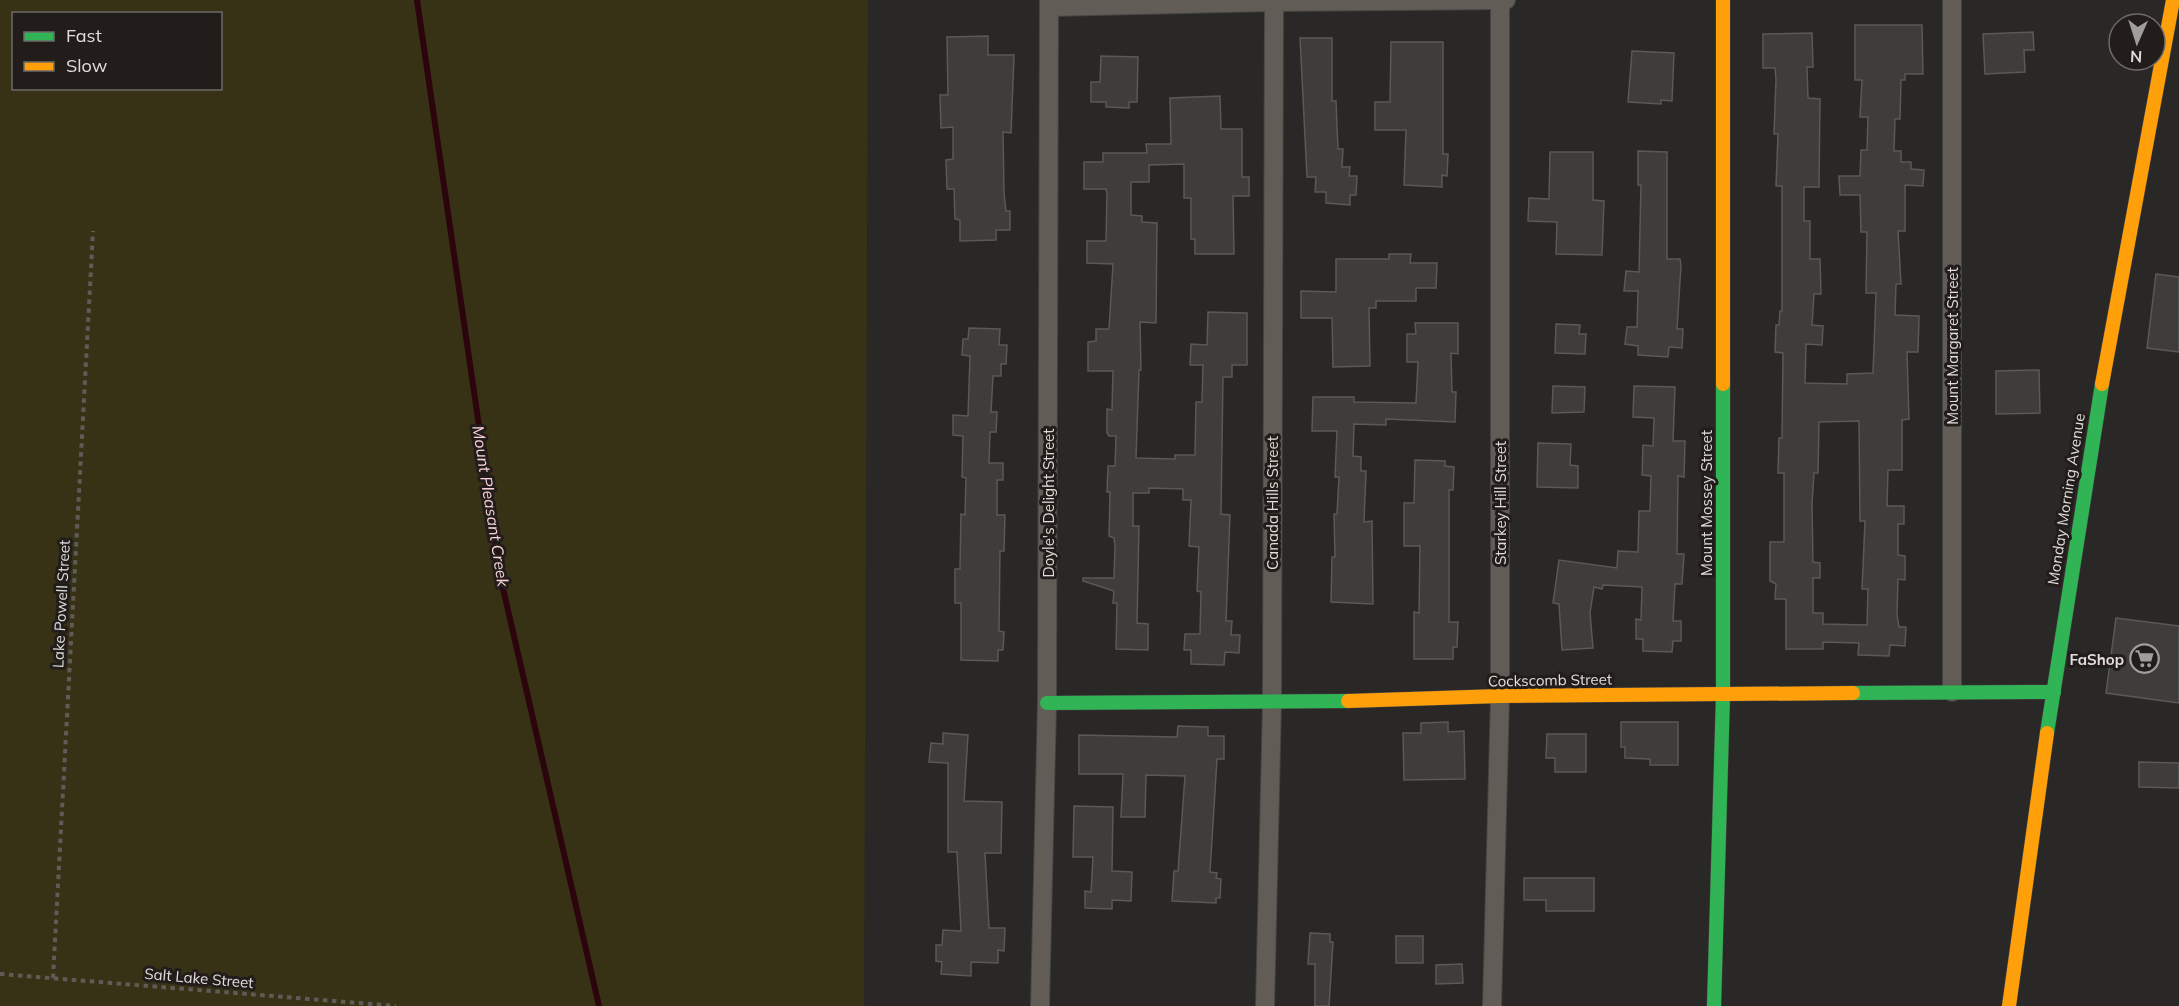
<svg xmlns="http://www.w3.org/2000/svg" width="2179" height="1006" font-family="Mulish,sans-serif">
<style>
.green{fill:#373216;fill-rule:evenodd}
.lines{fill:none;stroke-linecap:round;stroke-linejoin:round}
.stream{stroke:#2c040e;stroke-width:6}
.building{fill:#3f3d3c;stroke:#5a5858;stroke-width:1.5;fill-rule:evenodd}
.street-casing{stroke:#464544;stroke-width:20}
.fast-casing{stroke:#464544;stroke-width:15}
.slow-casing{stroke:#464544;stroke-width:15}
.path{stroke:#5f5b56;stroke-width:4;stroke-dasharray:4.5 4.5;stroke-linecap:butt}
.street{stroke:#615c56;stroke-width:18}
.fast{stroke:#30b455;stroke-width:14}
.slow{stroke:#ff9f0a;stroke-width:14}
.labels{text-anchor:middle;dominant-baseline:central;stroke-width:6;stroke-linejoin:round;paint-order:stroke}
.street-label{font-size:15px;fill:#e0dddb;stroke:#221d1b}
.poi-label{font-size:15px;font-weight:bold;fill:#e0dddb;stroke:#221d1b;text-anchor:end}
.water-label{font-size:16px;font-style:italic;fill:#f9d3d9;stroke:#221d1b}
</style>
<rect width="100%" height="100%" fill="#2a2826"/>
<path class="green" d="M 0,0 L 868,0 L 864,1006 L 0,1006 ZM 14,14 L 220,14 L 220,88 L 14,88 Z"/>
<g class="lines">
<polyline class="stream" points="417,0 502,584 599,1006"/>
</g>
<g class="building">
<path d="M 1855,25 L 1922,25 L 1923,74 L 1905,74 L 1905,80 L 1901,80 L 1900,119 L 1895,119 L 1894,151 L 1901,151 L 1901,162 L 1911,162 L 1911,169 L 1924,170 L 1923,186 L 1905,185 L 1905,231 L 1898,231 L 1901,284 L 1896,284 L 1895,315 L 1919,316 L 1918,352 L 1907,352 L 1909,419 L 1902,420 L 1902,470 L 1888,470 L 1887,506 L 1904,506 L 1904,524 L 1898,524 L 1898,555 L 1905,556 L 1905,580 L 1898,579 L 1897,614 L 1899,627 L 1906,627 L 1905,646 L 1890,645 L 1889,656 L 1858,655 L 1859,643 L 1823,642 L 1823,649 L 1786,649 L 1786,599 L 1775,599 L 1776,584 L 1770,581 L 1770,542 L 1784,542 L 1784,473 L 1778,473 L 1779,438 L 1782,438 L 1783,353 L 1775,352 L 1776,325 L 1779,325 L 1780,311 L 1782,311 L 1782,186 L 1776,186 L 1778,134 L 1774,134 L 1776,79 L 1775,68 L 1763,68 L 1763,34 L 1812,33 L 1813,67 L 1807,67 L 1808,98 L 1820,99 L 1819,187 L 1804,187 L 1804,221 L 1810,221 L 1810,259 L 1820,259 L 1821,294 L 1814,294 L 1812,325 L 1823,326 L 1822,345 L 1806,344 L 1805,383 L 1847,384 L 1847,374 L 1873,373 L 1876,293 L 1866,293 L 1867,232 L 1861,232 L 1860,195 L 1840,195 L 1839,176 L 1860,176 L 1861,150 L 1867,150 L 1868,117 L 1860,117 L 1862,80 L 1855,80 ZM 1859,421 L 1860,521 L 1865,521 L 1862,589 L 1868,589 L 1867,625 L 1823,624 L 1823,613 L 1813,613 L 1813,578 L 1820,578 L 1820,563 L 1813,562 L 1812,504 L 1814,473 L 1818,473 L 1819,422 Z"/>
<polygon points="2033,32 2034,50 2024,50 2025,72 1985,74 1983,34"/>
<polygon points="988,36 988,55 1014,55 1011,133 1003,132 1004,193 1006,211 1010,211 1010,230 996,230 996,240 960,241 960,220 955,219 954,189 947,189 946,160 953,159 953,127 941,128 940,95 948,95 947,37"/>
<polygon points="1300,38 1332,38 1332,101 1336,101 1338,149 1343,149 1342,167 1350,167 1349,176 1357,176 1356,195 1350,195 1350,205 1326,203 1326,192 1315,192 1316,177 1307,177"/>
<polygon points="1391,42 1443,42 1443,154 1448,154 1447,176 1442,175 1442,187 1404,185 1406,130 1375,130 1375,102 1390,102"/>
<polygon points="1632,51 1674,53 1672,101 1661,100 1661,104 1628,102"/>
<polygon points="1101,56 1138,57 1137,102 1129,102 1129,108 1106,107 1106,102 1091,102 1091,82 1100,82"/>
<polygon points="1220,96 1221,129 1242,129 1242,177 1249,177 1249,196 1233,196 1234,254 1195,254 1195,239 1191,239 1191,198 1184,198 1184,164 1149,165 1149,182 1131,182 1131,215 1142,216 1142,222 1157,223 1156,323 1140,322 1141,370 1139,370 1136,458 1175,459 1175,455 1195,455 1196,402 1202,402 1203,365 1190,365 1191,344 1207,345 1208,312 1247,313 1247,365 1232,365 1232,377 1223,377 1221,514 1230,515 1226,621 1232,621 1231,635 1240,635 1239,653 1225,652 1224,665 1191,664 1191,650 1184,650 1185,634 1200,634 1201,592 1197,591 1199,547 1189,546 1191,500 1183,500 1183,489 1149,488 1149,493 1133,493 1133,526 1139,526 1137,623 1148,624 1148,650 1116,649 1117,603 1113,603 1114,591 1083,581 1083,578 1114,578 1115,546 1114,538 1109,536 1110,492 1107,492 1108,466 1115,466 1116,436 1109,436 1107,433 1107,409 1112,410 1113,371 1088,371 1088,342 1096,341 1096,329 1109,329 1113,264 1087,263 1087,241 1106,241 1107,193 1106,189 1084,189 1084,162 1103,162 1103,153 1147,153 1146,144 1171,144 1170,98"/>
<polygon points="1638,151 1667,152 1667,259 1680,259 1681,265 1677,329 1683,329 1682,348 1669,347 1668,357 1638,355 1638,346 1625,344 1627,327 1637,327 1638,291 1624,291 1626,271 1639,272 1641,185 1638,185"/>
<polygon points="1550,152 1593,152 1593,200 1604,201 1602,255 1556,254 1557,222 1528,221 1529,198 1549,199"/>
<polygon points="1389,254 1411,254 1410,263 1437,263 1436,288 1416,288 1416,301 1376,301 1376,308 1369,308 1370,366 1333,367 1332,318 1301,318 1301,291 1336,292 1336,259 1389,259"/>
<polygon points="2156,274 2179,277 2179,352 2147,348"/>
<polygon points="1415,323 1458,323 1458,354 1451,353 1452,392 1456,392 1455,422 1386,419 1386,425 1354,424 1353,456 1361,457 1361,471 1366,471 1364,522 1372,521 1373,604 1331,602 1332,557 1335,557 1334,514 1337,514 1339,477 1335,477 1337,431 1312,431 1313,397 1354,397 1354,402 1416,403 1418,362 1407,362 1407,334 1416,334"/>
<polygon points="1556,324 1580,325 1579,334 1586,334 1585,354 1555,353"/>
<polygon points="969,328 1000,329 999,345 1007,345 1006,364 1001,364 1001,376 993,376 991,412 997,412 996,432 990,432 989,463 1003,463 1003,480 997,480 997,515 1005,515 1004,551 1000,551 999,631 1004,632 1003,650 998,650 998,661 961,660 961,603 955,603 955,569 960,569 961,514 965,515 966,478 962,477 963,436 953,435 953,415 968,416 970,356 962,355 963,339 968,339"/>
<polygon points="2039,370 2040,413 1996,414 1996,371"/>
<polygon points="1553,386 1585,387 1584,412 1552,413"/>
<polygon points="1634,386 1675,387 1673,441 1685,441 1684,477 1678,476 1677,554 1684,554 1682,584 1675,584 1673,621 1681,621 1681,641 1673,641 1672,652 1643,651 1643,639 1636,639 1636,619 1641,620 1642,587 1603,585 1602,589 1594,587 1590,613 1593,648 1562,650 1559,604 1553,603 1559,560 1617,568 1618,551 1638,552 1639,511 1650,511 1651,476 1642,475 1643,445 1653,446 1654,418 1633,417"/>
<polygon points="1538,443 1571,444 1570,465 1578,466 1578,488 1537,487"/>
<polygon points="1415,460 1445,461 1445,466 1454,467 1453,490 1449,490 1449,622 1458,622 1457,647 1453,647 1453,659 1414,659 1414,612 1419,613 1420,546 1404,546 1404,503 1414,503"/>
<polygon points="2116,618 2179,626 2179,703 2106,693"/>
<polygon points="1448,722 1448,732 1464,731 1465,779 1404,780 1403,733 1421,733 1421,723"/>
<polygon points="1621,722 1678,722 1678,765 1650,765 1650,759 1625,758 1625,747 1621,747"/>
<polygon points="1178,726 1208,727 1208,736 1224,736 1224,759 1217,759 1210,872 1217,873 1216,878 1221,879 1220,898 1216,898 1216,903 1172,901 1174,871 1178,871 1185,776 1146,775 1145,817 1121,817 1123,774 1079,774 1079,735 1177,737"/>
<polygon points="943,733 968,735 964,801 1002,802 1001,853 985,853 989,928 1005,928 1004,951 998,950 998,963 971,962 971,976 941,974 942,962 936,961 936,945 942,945 943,930 961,931 957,852 948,852 948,763 929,762 931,743 943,744"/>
<polygon points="1547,734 1586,734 1586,772 1555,772 1555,758 1546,758"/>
<polygon points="2139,762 2179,763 2179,788 2139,787"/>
<polygon points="1074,806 1113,807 1112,871 1132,872 1131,901 1112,900 1112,909 1085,908 1085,891 1091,892 1093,857 1073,857"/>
<polygon points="1524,878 1594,878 1594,911 1546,911 1546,900 1524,900"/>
<polygon points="1310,933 1330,934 1330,942 1333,942 1329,1006 1315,1006 1315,964 1308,964"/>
<rect x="1396" y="936" width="27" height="27"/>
<polygon points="1462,964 1463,983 1436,984 1436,965"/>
</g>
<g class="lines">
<defs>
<g id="street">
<polyline points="1049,7 1274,2 1506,0"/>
<polyline points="1952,692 1952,0"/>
<polyline points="1040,1006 1047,703 1049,0"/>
<polyline points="1265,1006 1272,703 1274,0"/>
<polyline points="1492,1006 1500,696 1500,0"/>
</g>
<g id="fast">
<polyline points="1853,693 2054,692"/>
<polyline points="1047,703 1348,701"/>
<polyline points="2047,733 2102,384"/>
<polyline points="1714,1006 1723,695 1723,384"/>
</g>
<g id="slow">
<polyline points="1723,0 1723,384"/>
<polyline points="2102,384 2173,0"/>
<polyline points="1348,701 1500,696 1853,693"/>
<polyline points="2009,1006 2047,733"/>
</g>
</defs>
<use href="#street" class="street-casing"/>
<use href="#fast" class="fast-casing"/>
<use href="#slow" class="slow-casing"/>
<g class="path">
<polyline points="0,974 396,1006"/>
<polyline points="53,978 93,231"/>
</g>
<use href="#street" class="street"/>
<use href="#fast" class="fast"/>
<use href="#slow" class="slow"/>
</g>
<defs>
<symbol id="supermarket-ring" viewBox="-11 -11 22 22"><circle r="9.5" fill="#221d1b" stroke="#a09e9c" stroke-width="1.5"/><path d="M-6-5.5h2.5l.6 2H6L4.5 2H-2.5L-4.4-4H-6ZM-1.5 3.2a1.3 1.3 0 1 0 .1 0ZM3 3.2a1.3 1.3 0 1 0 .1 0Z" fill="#a09e9c"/></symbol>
</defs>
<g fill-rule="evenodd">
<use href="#supermarket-ring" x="2128" y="642" width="33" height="33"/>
</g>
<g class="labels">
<g class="street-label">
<text transform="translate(1952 346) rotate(-90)">Mount Margaret Street</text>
<text transform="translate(2066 499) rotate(-81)">Monday Morning Avenue</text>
<text transform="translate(1048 503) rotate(-90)">Doyle's Delight Street</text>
<text transform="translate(1272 503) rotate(-90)">Canada Hills Street</text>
<text transform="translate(1500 503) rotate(-90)">Starkey Hill Street</text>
<text transform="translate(1706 503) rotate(-90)">Mount Mossey Street</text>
<text transform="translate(61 604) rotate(-87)">Lake Powell Street</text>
<text transform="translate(1550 680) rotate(-1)">Cockscomb Street</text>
<text transform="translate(199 978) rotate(5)">Salt Lake Street</text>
</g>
<g class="poi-label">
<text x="2124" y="659">FaShop</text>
</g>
<g class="water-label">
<text transform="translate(491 506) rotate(81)">Mount Pleasant Creek</text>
</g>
</g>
<rect x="12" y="12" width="210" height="78" fill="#221d1b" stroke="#6e6a68" stroke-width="1.5"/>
<rect x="24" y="32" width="30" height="9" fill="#30b455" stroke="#6e6a68" stroke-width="1.5"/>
<text x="66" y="42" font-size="18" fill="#e0dddb">Fast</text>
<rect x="24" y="62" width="30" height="9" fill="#ff9f0a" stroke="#6e6a68" stroke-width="1.5"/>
<text x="66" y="72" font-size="18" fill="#e0dddb">Slow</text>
<g transform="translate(2137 42) rotate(183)"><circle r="28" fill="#221d1b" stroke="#6e6a68" stroke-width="1.5"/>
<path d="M0-4.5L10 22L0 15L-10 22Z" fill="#a09e9c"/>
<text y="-9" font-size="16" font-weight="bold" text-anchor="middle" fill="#e0dddb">N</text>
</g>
</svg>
